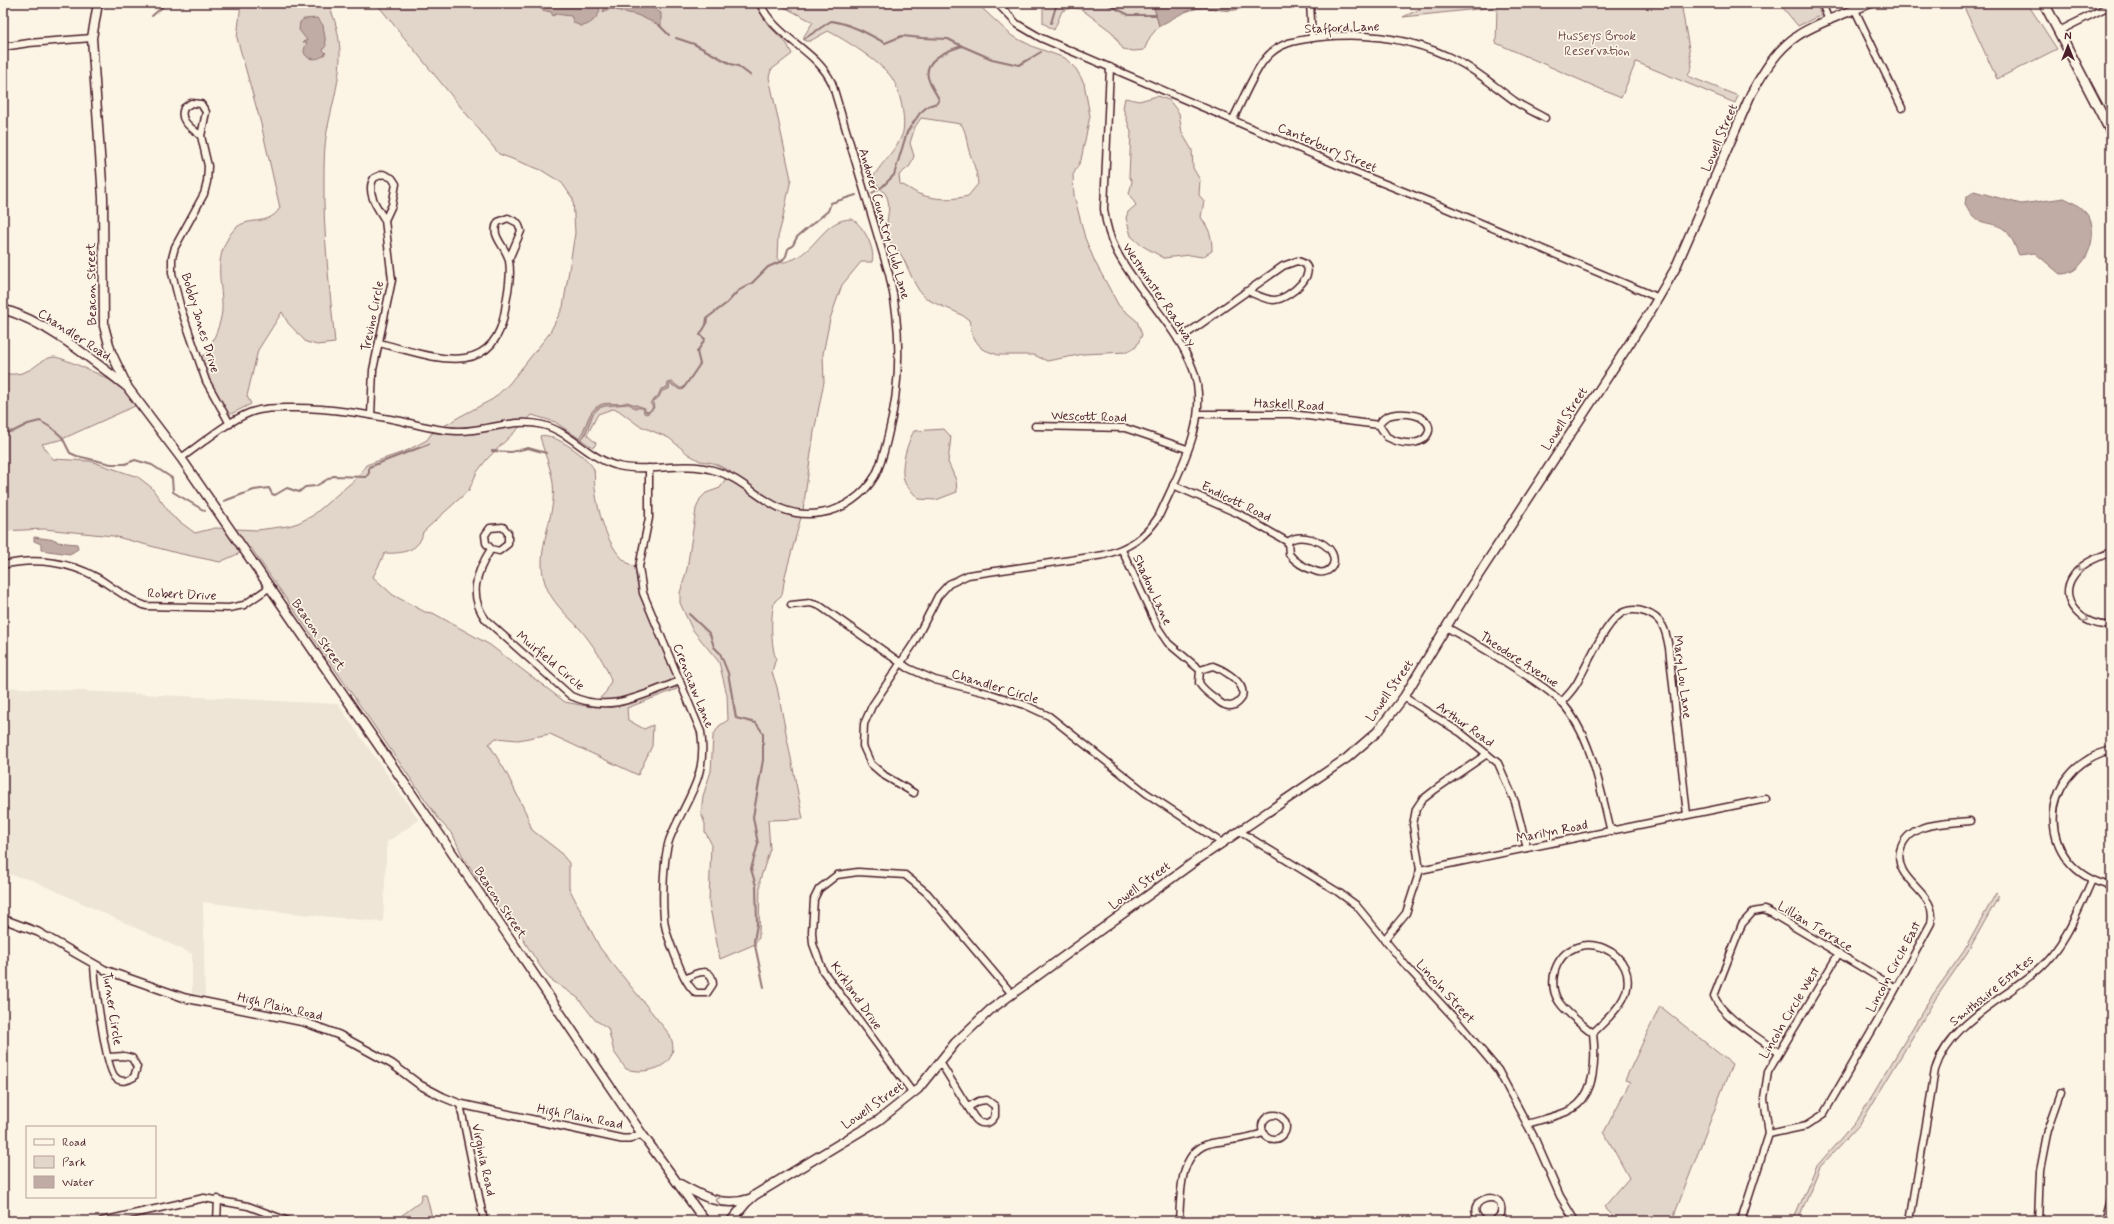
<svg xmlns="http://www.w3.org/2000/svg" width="2114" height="1224" font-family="Mynerve,sans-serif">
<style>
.built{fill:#eee5d7}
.green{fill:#e2d5ca;stroke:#967a7a;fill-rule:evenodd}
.water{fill:#c0aca5;stroke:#917474}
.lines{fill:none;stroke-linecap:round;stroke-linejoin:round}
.stream{stroke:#917474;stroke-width:2}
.minor-casing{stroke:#4a1f2b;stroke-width:9}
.tertiary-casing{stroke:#4a1f2b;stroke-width:10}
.secondary-casing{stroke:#4a1f2b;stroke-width:11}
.primary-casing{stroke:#4a1f2b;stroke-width:12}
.minor{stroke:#fcf5e5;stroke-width:6}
.tertiary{stroke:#fcf5e5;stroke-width:7}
.secondary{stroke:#fcf5e5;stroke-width:8}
.primary{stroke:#fcf5e5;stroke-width:9}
.oneway{stroke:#a38a88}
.labels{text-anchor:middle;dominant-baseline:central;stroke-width:3.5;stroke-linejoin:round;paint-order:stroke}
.street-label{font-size:13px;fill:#4a1f2b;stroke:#fcf5e5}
.park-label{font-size:13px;fill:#704c53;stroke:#fcf5e5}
</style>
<rect width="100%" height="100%" fill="#fcf5e5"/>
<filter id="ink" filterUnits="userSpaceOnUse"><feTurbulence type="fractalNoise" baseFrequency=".025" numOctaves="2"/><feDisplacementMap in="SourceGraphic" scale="8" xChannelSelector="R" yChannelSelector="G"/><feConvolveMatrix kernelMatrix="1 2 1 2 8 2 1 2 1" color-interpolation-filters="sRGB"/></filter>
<g filter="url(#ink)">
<polygon class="built" points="3,687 338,704 419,820 387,842 383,922 280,912 203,902 205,996 192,993 192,954 32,880 3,873"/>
<g class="green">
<path d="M 241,3 L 328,3 C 350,52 337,82 327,131 C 324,147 324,166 324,182 C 323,236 330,290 335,343 L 317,345 L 306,342 L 288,323 L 282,312 L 258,350 L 247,396 L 251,404 L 229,415 C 213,401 207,376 200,357 L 207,354 C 213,340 221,325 222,310 C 223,284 213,264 228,238 C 243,210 265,231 280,208 L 261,124 L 237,38 Z"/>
<path d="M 376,3 L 754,3 L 769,26 L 787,44 L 792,54 L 771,70 L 769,77 L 791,179 L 782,222 L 778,237 L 777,258 L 781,263 C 787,261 794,260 799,256 C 819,244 826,219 852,219 C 863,225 876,249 872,262 L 861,262 L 842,285 L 830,319 L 823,354 L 824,382 L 814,432 L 803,510 L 785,576 L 782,595 C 780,597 777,599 775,601 C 770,611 771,649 776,658 L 772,672 L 777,687 L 803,819 L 768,820 L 770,849 L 760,880 L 759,938 L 753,945 L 720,959 L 709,903 L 711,843 L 705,832 L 705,824 L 701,813 L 703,796 L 711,771 L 713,736 L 719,726 L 728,720 L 727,695 L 719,662 L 692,629 L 680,603 L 680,593 L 687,569 L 696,509 L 700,499 L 706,493 L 720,488 L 730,471 L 713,463 L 700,461 L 688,454 L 669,438 L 638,425 L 618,410 L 612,409 L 598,414 L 587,435 L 596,443 L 594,447 L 589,445 L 555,422 L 532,415 L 487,459 L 477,472 L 469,490 L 423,532 C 420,551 402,554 385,553 L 373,577 L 393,595 L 425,612 L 433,613 L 490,645 L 565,702 L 591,707 L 606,692 L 611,681 C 607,665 591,642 580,629 C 567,615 551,602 545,583 C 534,550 557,516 553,483 C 551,467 543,451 540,436 C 552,431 591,459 594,470 C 595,476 594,482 595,488 C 598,513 609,557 635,567 L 637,583 L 672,670 L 677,689 L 627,708 L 628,720 L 644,729 L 653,725 L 652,746 L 638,775 L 550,734 L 518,740 L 496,738 L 489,744 L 506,772 L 526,813 L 532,830 L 559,851 L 569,863 L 569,888 L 600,948 L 670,1035 C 683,1065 649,1076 626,1069 L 614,1052 L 608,1028 L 595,1020 L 578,998 L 550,979 L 540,966 L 515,927 L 488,894 L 462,855 L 453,835 L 440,821 L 251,548 L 220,562 L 177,553 L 113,536 L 44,529 L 3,531 L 3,374 C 11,374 19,375 27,371 C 37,367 42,358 54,357 C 63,357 113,380 121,387 C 127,392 131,399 135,406 L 60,440 L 42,444 L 53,459 L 90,461 L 138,477 L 151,487 L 172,516 L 195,533 L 215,528 L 257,530 L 288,526 L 298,523 L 312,516 L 358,477 L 366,465 L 406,451 L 427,440 L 431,434 L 459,417 L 493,399 L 509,384 L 549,334 L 563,307 L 575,233 L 573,199 L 562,183 L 541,170 L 499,154 Z"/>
<path d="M 781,3 L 979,3 L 984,10 L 1012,36 L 1034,47 L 1065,58 L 1076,69 L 1084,83 L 1090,116 L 1081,160 L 1073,175 L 1074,195 L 1085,238 L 1095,262 L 1119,306 L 1137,321 L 1142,335 L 1136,347 L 1127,352 L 1084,354 L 1047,361 L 1034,355 L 998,355 L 982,349 L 973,337 L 969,320 C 955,309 939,307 926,298 C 915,291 908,265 900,253 C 896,248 889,242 887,236 C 884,223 892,210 887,197 C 883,188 877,189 874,176 C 882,162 896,150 902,135 C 907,122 900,90 892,78 C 882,63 844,39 828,31 L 810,41 L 805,41 L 804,36 L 813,22 L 782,6 ZM 921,118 L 961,124 C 967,133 966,141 969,151 C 973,163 977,171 978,184 L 968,196 C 952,200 935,200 919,194 C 912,191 907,186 900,184 L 899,175 L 910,166 L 914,156 L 910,143 L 915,127 Z"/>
<polygon points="1043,3 1153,3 1159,26 1150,37 1144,50 1133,51 1123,49 1112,32 1081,9 1071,8 1062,11 1054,30 1043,23"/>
<polygon points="1442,3 1681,3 1692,66 1688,76 1738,96 1735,103 1636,62 1621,98 1496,43 1497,7 1403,17 1428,5"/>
<polygon points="1779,3 1816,3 1821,15 1798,26"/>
<polygon points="1962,3 2027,3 2057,49 1997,79"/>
<path d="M 1157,96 L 1169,100 L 1179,113 L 1182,133 L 1192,150 L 1193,168 L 1200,180 L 1199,195 L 1204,201 L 1201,217 C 1209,230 1212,234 1212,251 L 1202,257 L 1190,255 L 1164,258 L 1141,245 L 1131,236 L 1126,218 L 1128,212 L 1136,205 L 1129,194 L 1132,181 L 1129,176 L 1131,132 L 1123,108 L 1125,98 L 1139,101 Z"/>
<path d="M 944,429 L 951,437 L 948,462 L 956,480 L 957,492 L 936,500 L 919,499 C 915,495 910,490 906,485 C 898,472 907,443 914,431 Z"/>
<polygon points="1996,893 1999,896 1967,953 1936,998 1861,1123 1820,1167 1798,1221 1793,1221 1816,1167 1860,1116 1931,997 1964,951"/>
<polygon points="1660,1006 1732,1064 1672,1221 1618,1221 1604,1207 1629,1178 1604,1132 1630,1082 1625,1080"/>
<polygon points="422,1194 426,1194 433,1221 394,1221 420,1202"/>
</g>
<g class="water">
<path d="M 534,3 L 598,3 C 598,7 601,9 599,13 C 596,19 589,26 581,26 L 574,23 L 571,16 L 556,14 L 553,16 L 551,12 L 542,10 Z"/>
<polygon points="606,3 646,3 661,13 661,26 637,15 611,9 603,12"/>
<path d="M 1153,3 L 1248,3 C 1237,16 1217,8 1203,8 C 1187,8 1173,19 1159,26 Z"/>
<path d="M 304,19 L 317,18 L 323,25 L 326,45 L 323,50 L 326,53 C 321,60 307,62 304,52 C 304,48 306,45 307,42 L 303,42 L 307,40 L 299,30 L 300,22 Z"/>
<path d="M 1974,191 L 2021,204 L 2064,198 C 2074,202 2088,211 2091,222 C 2097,243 2083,275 2060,274 L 2035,253 L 2019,255 C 2015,247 2012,236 2005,230 C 1996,222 1982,225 1974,217 C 1970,214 1968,208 1965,204 L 1966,198 Z"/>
<path d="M 672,382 L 680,388 L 685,388 L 681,390 L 670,384 L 669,389 L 662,391 L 659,397 L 653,402 L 654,408 L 647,414 L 644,413 L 643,408 L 635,408 L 629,404 L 605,406 L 599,408 L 593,414 L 585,435 L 581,440 L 578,438 C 587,431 586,411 600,405 C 608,401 619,406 627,402 L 645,408 L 645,411 L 648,412 L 653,407 L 650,403 L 658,396 L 661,389 L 667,387 L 668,383 Z"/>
<polygon points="34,537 56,540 57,542 77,544 78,549 70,554 41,550 41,544 34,541"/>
</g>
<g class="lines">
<g class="stream">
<polyline points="1105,3 1129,15 1156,15"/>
<polyline points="152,16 167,3"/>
<polyline points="1051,23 1057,3"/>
<polyline points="659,25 669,35"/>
<polyline points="676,38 694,44 731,64 738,66 750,75"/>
<path d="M 804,39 L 831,21 C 851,24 867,33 885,43 L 902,36 L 922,38 L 948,39 L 962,46"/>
<path d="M 872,193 L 882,187 L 894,175 L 907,132 L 920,113 L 928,106 L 937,103 L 939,100 C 937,94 933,90 930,83 C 919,61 946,51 962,46 L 992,59 L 1019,65 L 1041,52"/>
<polyline points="683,389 700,364 697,352 705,339 700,335 706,325 707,318 727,303 738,291 752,283 768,267 782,261 786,256 788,249 793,245 797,237 828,211 831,203 856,195"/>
<polyline points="3,433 14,431 28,424 40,421 52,428 62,437 70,453 77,456 111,464 125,464 135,460 152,465 172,478 173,492 205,511"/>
<polyline points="492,451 511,452 528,448 546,453"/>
<polyline points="224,501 254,490 269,488 272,494 275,495 287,488 299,492 305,487 316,486 333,476 366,477 369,473 369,467 429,444"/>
<polyline points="689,614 710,634 714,647 720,653 728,673 736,718 756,723 763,733 763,760 753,817 758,844 751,869 756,886 757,924 754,941 764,987"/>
</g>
<defs>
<g id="minor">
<polyline points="997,3 1017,24 1041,38 1340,166 1438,205 1659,298"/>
<polyline points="1310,3 1312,38"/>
<polyline points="1822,3 1829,21"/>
<polyline points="1855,10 1902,108"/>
<polyline points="2059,31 2111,5"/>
<polyline points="3,47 29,43 92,38"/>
<path d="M 1233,119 C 1241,104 1255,69 1266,58 C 1280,41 1300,40 1321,37 C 1371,32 1417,39 1461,63 C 1481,74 1498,89 1516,102 C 1525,108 1536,113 1545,118"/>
<path d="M 201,136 C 192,128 178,121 184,108 L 191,103 L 201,104 L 206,112 L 201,136 L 208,166 L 207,182 L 204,194 L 175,247 L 172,258 L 172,273 L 181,309 L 206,381 L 230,424"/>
<path d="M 1178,340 L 1283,266 L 1297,261 C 1326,267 1289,300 1274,300 C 1265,300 1255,294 1247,291"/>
<path d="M 379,343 C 428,355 494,384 505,310 C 507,294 512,277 509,261 C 507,247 489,236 498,222 L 508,218 L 518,223 L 521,231 L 509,259"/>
<path d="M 1198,414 L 1291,414 L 1379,425 C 1382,417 1389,415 1397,414 C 1450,411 1431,460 1387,437 L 1379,425"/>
<path d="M 371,415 L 373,370 L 392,280 L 385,220 L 392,205 L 396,184 L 392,178 L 383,174 L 374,178 C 365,192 378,209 385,220"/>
<polyline points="1035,426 1125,428 1187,449"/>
<path d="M 181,458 C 203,443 225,423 249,413 C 264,407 280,408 296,408 C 332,408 365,414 401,421 C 419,425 438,431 457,431 C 486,432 514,417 543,425 C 571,432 589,459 618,466 C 649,473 682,461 713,470 C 754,481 770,521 821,513 C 843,510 864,495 875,476 C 881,465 884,452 887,440 C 901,386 902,328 889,274 L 832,83 C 816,49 775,38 760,3"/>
<path d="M 649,468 L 649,518 L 639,567 L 643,593 L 701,732 C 708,778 686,799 670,838 C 663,856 661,911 666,930 C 668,937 671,945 674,953 C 679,965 685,984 696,993 L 707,993 L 713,984 C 712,966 696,972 686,979"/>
<path d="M 1173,485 L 1239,514 L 1288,542 C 1299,532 1326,541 1332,553 C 1338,566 1327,576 1315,571 C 1306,568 1295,562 1289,554 L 1288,542"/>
<path d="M 491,549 L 499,551 L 508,544 L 508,533 L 503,527 L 490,528 L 485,535 L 486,543 L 491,549 C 476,572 468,596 486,620 L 571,696 C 610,714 642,695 680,681"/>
<path d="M 1122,550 L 1158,628 L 1168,643 L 1200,670 L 1213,666 C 1222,669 1239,679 1242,689 C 1245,699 1235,709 1225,705 C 1221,704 1218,701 1215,698 C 1209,694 1203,689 1199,683 L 1200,670"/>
<path d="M 2111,552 C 2097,558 2083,562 2074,575 C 2055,600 2084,628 2111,625"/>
<path d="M 3,565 C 35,557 70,562 98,578 C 114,588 128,600 146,606 L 229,608 L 244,605 L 270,587"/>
<polyline points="791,605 810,603 820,606 908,668 935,680 991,694 1025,705 1049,716 1146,793 1222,843"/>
<path d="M 1446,627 C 1475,643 1502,659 1530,678 C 1540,685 1552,692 1561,702 C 1591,733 1601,792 1611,832"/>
<polyline points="1404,697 1461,733 1498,763 1515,802 1527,848"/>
<path d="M 1562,702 C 1567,696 1573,690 1577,683 C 1587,665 1604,626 1619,615 C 1626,609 1637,609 1645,612 C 1663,618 1666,631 1669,648 L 1687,815"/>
<path d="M 2111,750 C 2035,769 2034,869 2111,886"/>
<path d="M 914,793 L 885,776 L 871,764 L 863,746 L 864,724 L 872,706 L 914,643 L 938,596 L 949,584 L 968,575 L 1104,555 C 1129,548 1145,538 1159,516 C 1179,471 1211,419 1193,369 C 1182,340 1160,314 1142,290 C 1122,263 1108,243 1104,209 L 1110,67"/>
<polyline points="1239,831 1338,892 1356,905 1407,967 1457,1021 1498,1070 1535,1139 1560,1196 1575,1221"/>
<polyline points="1420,870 1413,825 1416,809 1422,800 1436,789 1487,754"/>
<polyline points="1384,940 1406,913 1420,870 1766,799"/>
<path d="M 94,965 C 95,983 105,1066 115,1077 C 120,1083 128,1081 134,1077 L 137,1067 L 132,1058 L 124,1056 L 109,1057"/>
<path d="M 1779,1053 C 1761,1039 1722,1017 1714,996 L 1742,924 L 1753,912 L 1764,910 L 1771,913 L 1896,988"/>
<path d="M 940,1062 L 974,1117 C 980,1126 990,1125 995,1116 L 995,1106 L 987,1100 L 979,1101 L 968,1107"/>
<polyline points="913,1093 823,971 813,944 812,932 814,899 819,889 837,875 858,872 905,875 927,893 1012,994"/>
<polyline points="460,1104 484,1221"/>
<circle cx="1274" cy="1127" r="12"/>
<path d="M 1527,1124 C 1540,1120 1554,1117 1566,1112 C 1596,1100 1596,1060 1593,1033 C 1582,1024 1567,1014 1559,1002 C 1553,993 1552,981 1555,970 C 1572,921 1647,952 1623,999 C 1616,1012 1603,1023 1593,1033"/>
<path d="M 1769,1134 L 1806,1126 L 1823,1115 L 1888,1003 L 1931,923 C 1939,892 1893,882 1900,851 C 1907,821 1946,824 1970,821"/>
<polyline points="102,1221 204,1198 248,1206 288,1221"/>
<polyline points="217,1221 218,1199"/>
<path d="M 1179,1221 C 1181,1194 1178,1150 1212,1143 C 1229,1140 1247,1139 1263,1133"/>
<path d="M 1482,1221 C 1458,1202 1506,1184 1501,1214 L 1495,1221"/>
<polyline points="1741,1221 1769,1134 1764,1098 1768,1072 1839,953"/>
<path d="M 1910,1221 L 1935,1070 C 1950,1022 2003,1000 2039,969 C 2065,946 2078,911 2092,880"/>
<polyline points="2038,1221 2040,1171 2048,1130 2061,1093"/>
<polyline points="2105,1221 2111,1200"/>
</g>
<polyline id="tertiary" points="3,919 38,932 105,970 185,998 304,1022 339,1035 392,1064 420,1085 443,1097 460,1104 622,1139 629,1139 642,1134"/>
<g id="secondary">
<polyline points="98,3 92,38 103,198 104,326 111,352 128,388 181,458 438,832 642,1134 705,1221"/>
<path d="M 3,309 C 49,323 88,357 126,386"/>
<path d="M 680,1184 C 701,1196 724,1208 749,1199"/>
<path d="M 731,1221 L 746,1203 L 755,1195 L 879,1120 L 918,1089 L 955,1043 L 990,1010 L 1194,862 L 1347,758 L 1377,732 L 1404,697 L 1468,591 L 1650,312 L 1675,269 L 1751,94 C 1763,73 1776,50 1797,36 C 1816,23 1849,12 1871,3"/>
</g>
<polyline id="primary" points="2044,3 2111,132"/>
</defs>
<use href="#minor" class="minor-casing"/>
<use href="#tertiary" class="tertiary-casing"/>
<use href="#secondary" class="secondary-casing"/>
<use href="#primary" class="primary-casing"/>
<use href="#minor" class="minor"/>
<use href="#tertiary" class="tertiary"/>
<use href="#secondary" class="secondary"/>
<use href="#primary" class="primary"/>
</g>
<defs><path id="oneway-chevron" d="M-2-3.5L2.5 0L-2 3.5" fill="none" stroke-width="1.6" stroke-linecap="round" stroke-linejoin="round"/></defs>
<g class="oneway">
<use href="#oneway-chevron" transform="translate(2080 568) rotate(136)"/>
<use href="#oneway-chevron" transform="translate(2086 619) rotate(29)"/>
<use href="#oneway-chevron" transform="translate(718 1200) rotate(-169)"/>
</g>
</g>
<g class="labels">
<g class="street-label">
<text transform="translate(1342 28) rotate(-2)">Stafford Lane</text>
<text transform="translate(1720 138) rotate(-67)">Lowell Street</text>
<text transform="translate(1327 148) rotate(23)">Canterbury Street</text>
<text transform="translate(884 224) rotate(74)">Andover Country Club Lane</text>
<text transform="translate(92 284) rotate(-91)">Beacon Street</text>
<text transform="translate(1159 295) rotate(56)">Westminster Roadway</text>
<text transform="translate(373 316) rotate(-79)">Trevino Circle</text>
<text transform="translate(200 323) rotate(73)">Bobby Jones Drive</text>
<text transform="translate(74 335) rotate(33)">Chandler Road</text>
<text transform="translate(1289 405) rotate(3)">Haskell Road</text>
<text transform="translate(1089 417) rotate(2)">Wescott Road</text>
<text transform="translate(1565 419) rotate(-57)">Lowell Street</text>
<text transform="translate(1236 502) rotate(26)">Endicott Road</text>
<text transform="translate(1152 590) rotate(65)">Shadow Lane</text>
<text transform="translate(182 595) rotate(2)">Robert Drive</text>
<text transform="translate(318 635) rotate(55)">Beacon Street</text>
<text transform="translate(1519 660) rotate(33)">Theodore Avenue</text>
<text transform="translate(550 661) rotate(40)">Muirfield Circle</text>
<text transform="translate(1682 677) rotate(83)">Mary Lou Lane</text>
<text transform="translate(693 686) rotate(68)">Crenshaw Lane</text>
<text transform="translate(995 687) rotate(17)">Chandler Circle</text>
<text transform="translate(1390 691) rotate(-55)">Lowell Street</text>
<text transform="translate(1465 725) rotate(36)">Arthur Road</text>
<text transform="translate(1552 832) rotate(-11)">Marilyn Road</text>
<text transform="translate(1140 886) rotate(-36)">Lowell Street</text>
<text transform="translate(500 903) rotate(56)">Beacon Street</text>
<text transform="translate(1815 927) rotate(31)">Lillian Terrace</text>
<text transform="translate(1894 967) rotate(-62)">Lincoln Circle East</text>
<text transform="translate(1992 991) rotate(-39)">Smithshire Estates</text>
<text transform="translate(1445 992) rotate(48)">Lincoln Street</text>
<text transform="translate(856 996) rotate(55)">Kirkland Drive</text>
<text transform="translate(280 1007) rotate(13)">High Plain Road</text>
<text transform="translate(112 1009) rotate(81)">Turner Circle</text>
<text transform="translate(1790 1013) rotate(-59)">Lincoln Circle West</text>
<text transform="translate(873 1106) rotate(-35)">Lowell Street</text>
<text transform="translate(580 1117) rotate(11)">High Plain Road</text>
<text transform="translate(483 1160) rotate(78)">Virginia Road</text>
</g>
<g class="park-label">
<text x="1597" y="36">Husseys Brook<tspan x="1597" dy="15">Reservation</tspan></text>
</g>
</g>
<rect width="2114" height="1224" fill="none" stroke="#fcf5e5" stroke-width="16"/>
<rect x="8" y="8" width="2098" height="1208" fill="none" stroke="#4a1f2b" stroke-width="1.5" filter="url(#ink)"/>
<rect x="26" y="1126" width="130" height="72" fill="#fcf5e5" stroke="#b59f9b"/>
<rect x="34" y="1139" width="20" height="6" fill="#fcf5e5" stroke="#b59f9b"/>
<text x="62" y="1146" font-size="12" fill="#4a1f2b">Road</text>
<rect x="34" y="1156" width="20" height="12" fill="#e2d5ca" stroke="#b59f9b"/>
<text x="62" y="1166" font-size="12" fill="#4a1f2b">Park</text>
<rect x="34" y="1176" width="20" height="12" fill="#c0aca5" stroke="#b59f9b"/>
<text x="62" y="1186" font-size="12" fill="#4a1f2b">Water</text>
<g transform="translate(2068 46)" stroke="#fcf5e5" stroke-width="3" paint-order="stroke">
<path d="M0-3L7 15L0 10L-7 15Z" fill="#4a1f2b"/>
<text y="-6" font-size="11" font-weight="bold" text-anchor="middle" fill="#4a1f2b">N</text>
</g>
</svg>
